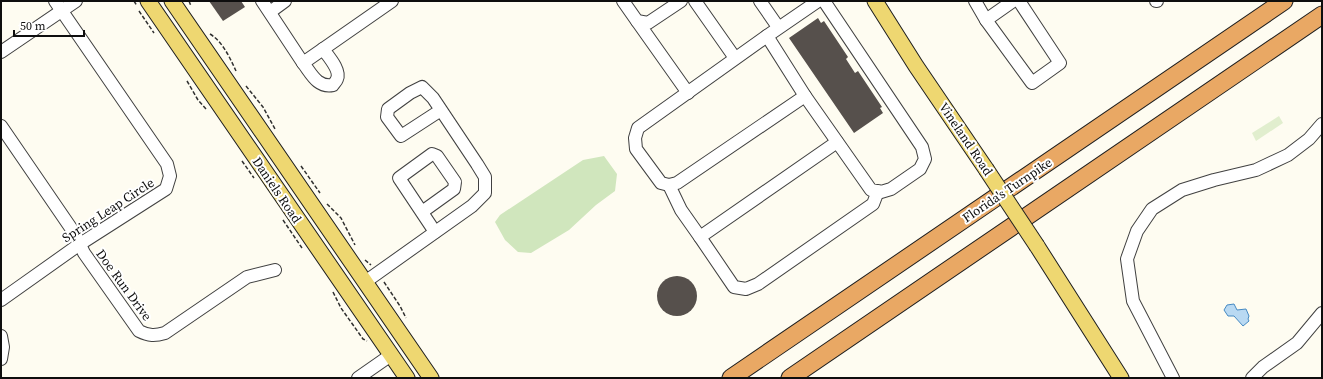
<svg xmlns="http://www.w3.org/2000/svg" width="1323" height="379" font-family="'Source Serif 4',serif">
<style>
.green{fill:#d0e6bd}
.pitch{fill:#e1eece}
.water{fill:#b9d9f2;stroke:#468ac3}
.building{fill:#56504c}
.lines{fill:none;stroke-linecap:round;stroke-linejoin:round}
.minor-casing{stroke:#414141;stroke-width:14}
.major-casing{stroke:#1f1f1f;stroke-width:17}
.highway-casing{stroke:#1f1f1f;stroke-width:19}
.path{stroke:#303030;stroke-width:1.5;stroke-dasharray:4 2;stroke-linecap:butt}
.minor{stroke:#fff;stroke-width:12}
.major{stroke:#eed771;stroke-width:15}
.highway{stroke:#e9a864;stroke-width:17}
.major-bridge-casing{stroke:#1f1f1f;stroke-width:17;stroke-linecap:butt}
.major-bridge{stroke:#eed771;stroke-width:15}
.labels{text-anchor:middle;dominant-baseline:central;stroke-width:4;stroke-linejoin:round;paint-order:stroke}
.street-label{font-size:13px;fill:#0e0e0e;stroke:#fff}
</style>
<rect width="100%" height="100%" fill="#fefcf1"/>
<polygon class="green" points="604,156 617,174 615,191 596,205 569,230 531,253 518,252 505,240 495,222 500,215 583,160"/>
<polygon class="pitch" points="1279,116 1283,123 1256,141 1252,133"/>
<polygon class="water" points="1234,304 1237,310 1246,309 1249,316 1248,319 1249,321 1243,326 1234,316 1228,316 1224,310 1227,305"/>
<g class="building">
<polygon points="209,1 241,1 245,7 223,21"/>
<polygon points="818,18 821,23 824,21 848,57 846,59 855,73 858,71 882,107 880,108 883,113 854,133 789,38"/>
<circle cx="677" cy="296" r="20"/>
</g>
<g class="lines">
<defs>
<g id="minor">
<polyline points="262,1 303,63 392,1"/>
<polyline points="623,1 637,21 648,23 681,1"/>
<polyline points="695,1 735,58"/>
<polyline points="760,1 778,27"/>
<polyline points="975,1 986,20 1032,83 1060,63 1019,1"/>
<polyline points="1156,1 1157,1"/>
<polyline points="270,12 285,1"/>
<polyline points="986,20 1013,1"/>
<polyline points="637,21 688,93"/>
<polyline points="767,36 805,96 871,190 881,192 891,189 920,169 925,159 922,147 824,1"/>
<polyline points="1,52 76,1"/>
<path d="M 303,63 C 311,73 317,88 333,85 C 334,83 336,82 337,79 C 341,70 328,56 323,49"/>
<polyline points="805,96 677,183 669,185 661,183 636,149 635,138 638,128 767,36 818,1"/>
<path d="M 1,126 L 75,234 L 84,253 L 139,331 C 149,336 155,336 165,333 L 247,277 L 275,270"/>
<polyline points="837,142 700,237 734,287 746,289 758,284 873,204 878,191"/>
<polyline points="669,185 681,210 700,237"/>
<polyline points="422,212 454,189 455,182 437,156 432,154 399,178 435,232"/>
<polyline points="365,282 472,206 485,193 485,177 477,164 433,98 422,87 410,93 388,109 387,117 401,136 441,110"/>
<polyline points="1,300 80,244 166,189 170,176 167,164 55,1"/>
<polyline points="1,336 3,347 1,359"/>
<polyline points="358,378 391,355"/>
<polyline points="1173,378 1133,301 1127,259 1137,231 1152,209 1182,190 1214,180 1256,170 1288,155 1309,139 1322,124"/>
<polyline points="1252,378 1263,367 1297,343 1322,313"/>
</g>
<g id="major">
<polyline points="148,1 407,378"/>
<polyline points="172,1 431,378"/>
<polyline points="875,1 916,66 986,169"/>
<polyline points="1037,246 1121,378"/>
</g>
<g id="highway">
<polyline points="731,378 1284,1"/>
<polyline points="790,378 1322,15"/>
</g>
</defs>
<use href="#minor" class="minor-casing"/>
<use href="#major" class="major-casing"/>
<use href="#highway" class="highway-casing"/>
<g class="path">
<polyline points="134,1 137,6"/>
<polyline points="189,1 191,6"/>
<polyline points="139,11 154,33"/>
<path d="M 210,34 C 223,42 230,58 236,71"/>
<polyline points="187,81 198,100 206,109"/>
<polyline points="246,86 263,107 275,129"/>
<polyline points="242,161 254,178"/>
<polyline points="301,166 320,193"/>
<polyline points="327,204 341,218 355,245"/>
<polyline points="283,220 302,248"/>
<polyline points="365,260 371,265"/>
<polyline points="384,282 400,306 406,318"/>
<polyline points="333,292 341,308 363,339 367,341"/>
</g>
<use href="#minor" class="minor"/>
<use href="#major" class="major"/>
<use href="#highway" class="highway"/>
<defs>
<polyline id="major-bridge" points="986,169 1037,246"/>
</defs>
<use href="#major-bridge" class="major-bridge-casing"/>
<use href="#major-bridge" class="major-bridge"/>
</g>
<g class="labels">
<g class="street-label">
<text transform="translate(966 139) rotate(56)">Vineland Road</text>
<text transform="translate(277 190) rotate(56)">Daniels Road</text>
<text transform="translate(1007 190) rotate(-34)">Florida's Turnpike</text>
<text transform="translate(108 210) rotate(-33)">Spring Leap Circle</text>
<text transform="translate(124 285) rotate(54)">Doe Run Drive</text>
</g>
</g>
<rect width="1323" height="379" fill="none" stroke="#0e0e0e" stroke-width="4"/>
<path d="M14 30v6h70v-6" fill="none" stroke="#0e0e0e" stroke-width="2"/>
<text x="20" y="30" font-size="12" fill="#0e0e0e" stroke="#ffffff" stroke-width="3" paint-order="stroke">50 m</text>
</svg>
